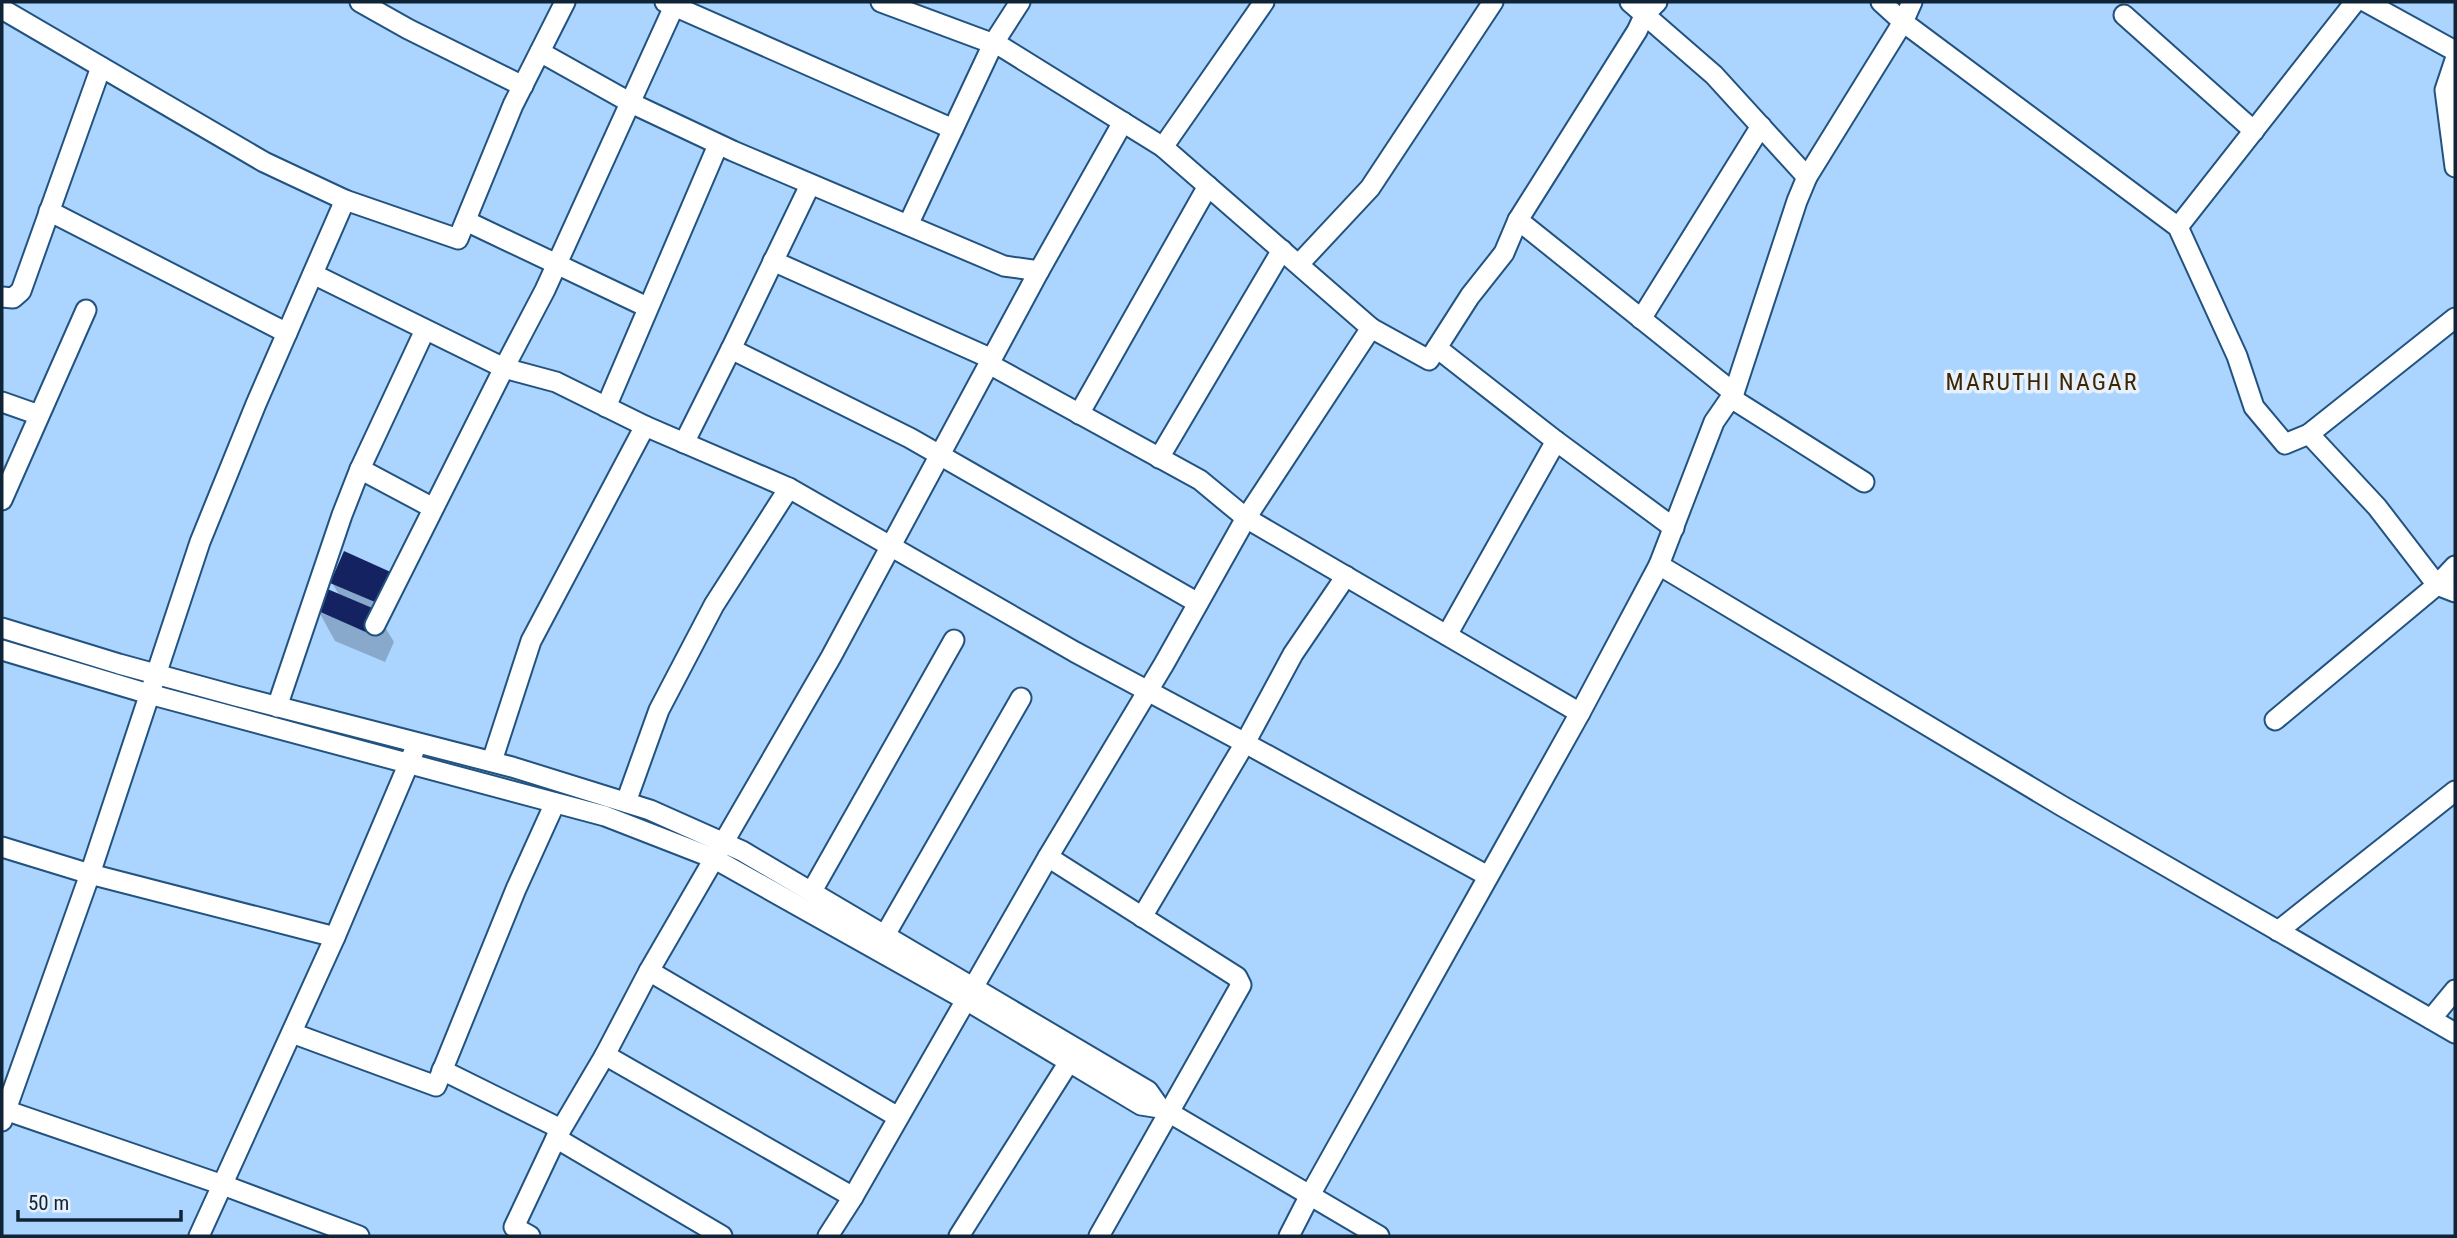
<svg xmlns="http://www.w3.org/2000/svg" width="2457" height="1238" font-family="'Roboto Condensed',sans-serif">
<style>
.shadow{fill:#0003}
.building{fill:#152261}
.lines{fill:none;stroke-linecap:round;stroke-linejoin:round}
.minor-casing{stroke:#225380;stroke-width:23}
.minor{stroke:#fff;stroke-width:19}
.labels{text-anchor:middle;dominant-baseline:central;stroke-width:7;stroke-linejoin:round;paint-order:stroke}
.neighbourhood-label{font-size:24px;letter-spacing:2px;fill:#3e2503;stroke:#e7f1fc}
</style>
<rect width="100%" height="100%" fill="#abd4fe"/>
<polygon class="shadow" points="393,575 374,609 394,642 385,662 335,641 318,610 340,596 332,583"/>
<g class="building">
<polygon points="344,551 395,574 382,605 330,583"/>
<polygon points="325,588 377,610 368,633 316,610"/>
</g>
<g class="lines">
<defs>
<g id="minor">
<polyline points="360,2 408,29 523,86"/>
<polyline points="665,2 953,129"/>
<polyline points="881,2 1002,47 1163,147"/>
<polyline points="1630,2 1714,75 1807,177"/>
<polyline points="1881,2 1903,22 2178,227 2237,356 2254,407 2285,444 2309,434 2377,507 2437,585 2455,592"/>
<polyline points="2366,2 2455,51"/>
<polyline points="2,9 264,162 345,200"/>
<polyline points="2124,15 2254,131"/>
<polyline points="2455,60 2445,90 2455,167"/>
<polyline points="49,211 287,333"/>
<polyline points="1518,220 1734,393"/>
<polyline points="466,221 647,307"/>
<polyline points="908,225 993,44 1020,2"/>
<polyline points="2178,227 2355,2"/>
<polyline points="773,261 992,359"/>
<polyline points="1299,264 1370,188 1493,2"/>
<polyline points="1039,271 1123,122"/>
<polyline points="313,274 504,368 375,625"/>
<polyline points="2,297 13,298 21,291 101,67"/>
<polyline points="1641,319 1761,126"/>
<polyline points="1371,328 1429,360 1470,296 1504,253 1518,220 1637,31 1645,14 1657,2"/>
<polyline points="1437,348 1556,441 1674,528"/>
<polyline points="731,349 810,185"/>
<polyline points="989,364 1200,480 1246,518 1580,713"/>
<polyline points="1731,398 1864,482"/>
<polyline points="2,402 39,415"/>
<polyline points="606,407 718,145"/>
<polyline points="1079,414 1208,186"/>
<polyline points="645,426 556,382 504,368 545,290 676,2"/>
<polyline points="2309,434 2455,318"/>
<polyline points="684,443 731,349 910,438 1198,603"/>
<polyline points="1159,458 1282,250"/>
<polyline points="360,469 433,508"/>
<polyline points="789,488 1075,652 1245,743 1293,654 1346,576"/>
<polyline points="2,500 86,310"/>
<polyline points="1659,565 2062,806 2455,1033"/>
<polyline points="2,628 119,664 236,696 512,767 650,810 742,851 1148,1091 1160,1108"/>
<polyline points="1447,635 1556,441"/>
<polyline points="2,650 149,694 605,816 713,858 966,1000 1141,1105 1160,1108 1170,1113 1379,1236"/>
<polyline points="277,707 342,515 360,469 425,330"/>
<polyline points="2275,720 2437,585 2455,566"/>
<polyline points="492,761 531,641 645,426 789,488 714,605 659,710 626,802"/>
<polyline points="2,847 90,874 335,937"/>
<polyline points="1048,857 1237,977 1241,985 1099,1236"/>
<polyline points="812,891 954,640"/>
<polyline points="1142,917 1245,743 1488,876"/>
<polyline points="2278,931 2455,791"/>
<polyline points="885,935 1021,698"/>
<polyline points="649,971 898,1117"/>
<polyline points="2431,1019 2455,990"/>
<polyline points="292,1033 436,1086 516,889 555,803"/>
<polyline points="605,1055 853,1197"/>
<polyline points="442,1070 561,1129"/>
<polyline points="2,1109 223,1185 359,1236"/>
<polyline points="2,1121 90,874 200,542 256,404 345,200 458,239 513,105 565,2"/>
<polyline points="556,1138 722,1236"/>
<polyline points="199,1236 335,937 414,751"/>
<polyline points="530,1236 514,1227 556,1138 605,1055 649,971 831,657 1039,271 1004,266 733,151 631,103 540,52"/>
<polyline points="828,1236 853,1197 1048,857 1164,664 1246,518 1371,328 1163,147 1264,2"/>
<polyline points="959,1236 1069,1062"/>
<polyline points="1289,1236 1310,1195 1580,713 1659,565 1714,422 1734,393 1797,201 1807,177 1903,22 1912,2"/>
</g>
</defs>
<use href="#minor" class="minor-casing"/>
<use href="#minor" class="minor"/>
</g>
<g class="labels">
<g class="neighbourhood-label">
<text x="2042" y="382">MARUTHI NAGAR</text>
</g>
</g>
<rect width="2457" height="1238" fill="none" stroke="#102438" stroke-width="7"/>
<path d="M18 1210v10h163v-10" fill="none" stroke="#102438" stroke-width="3.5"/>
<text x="28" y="1210" font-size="21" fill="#102438" stroke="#e7f1fc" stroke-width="5" paint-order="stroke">50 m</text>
</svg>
